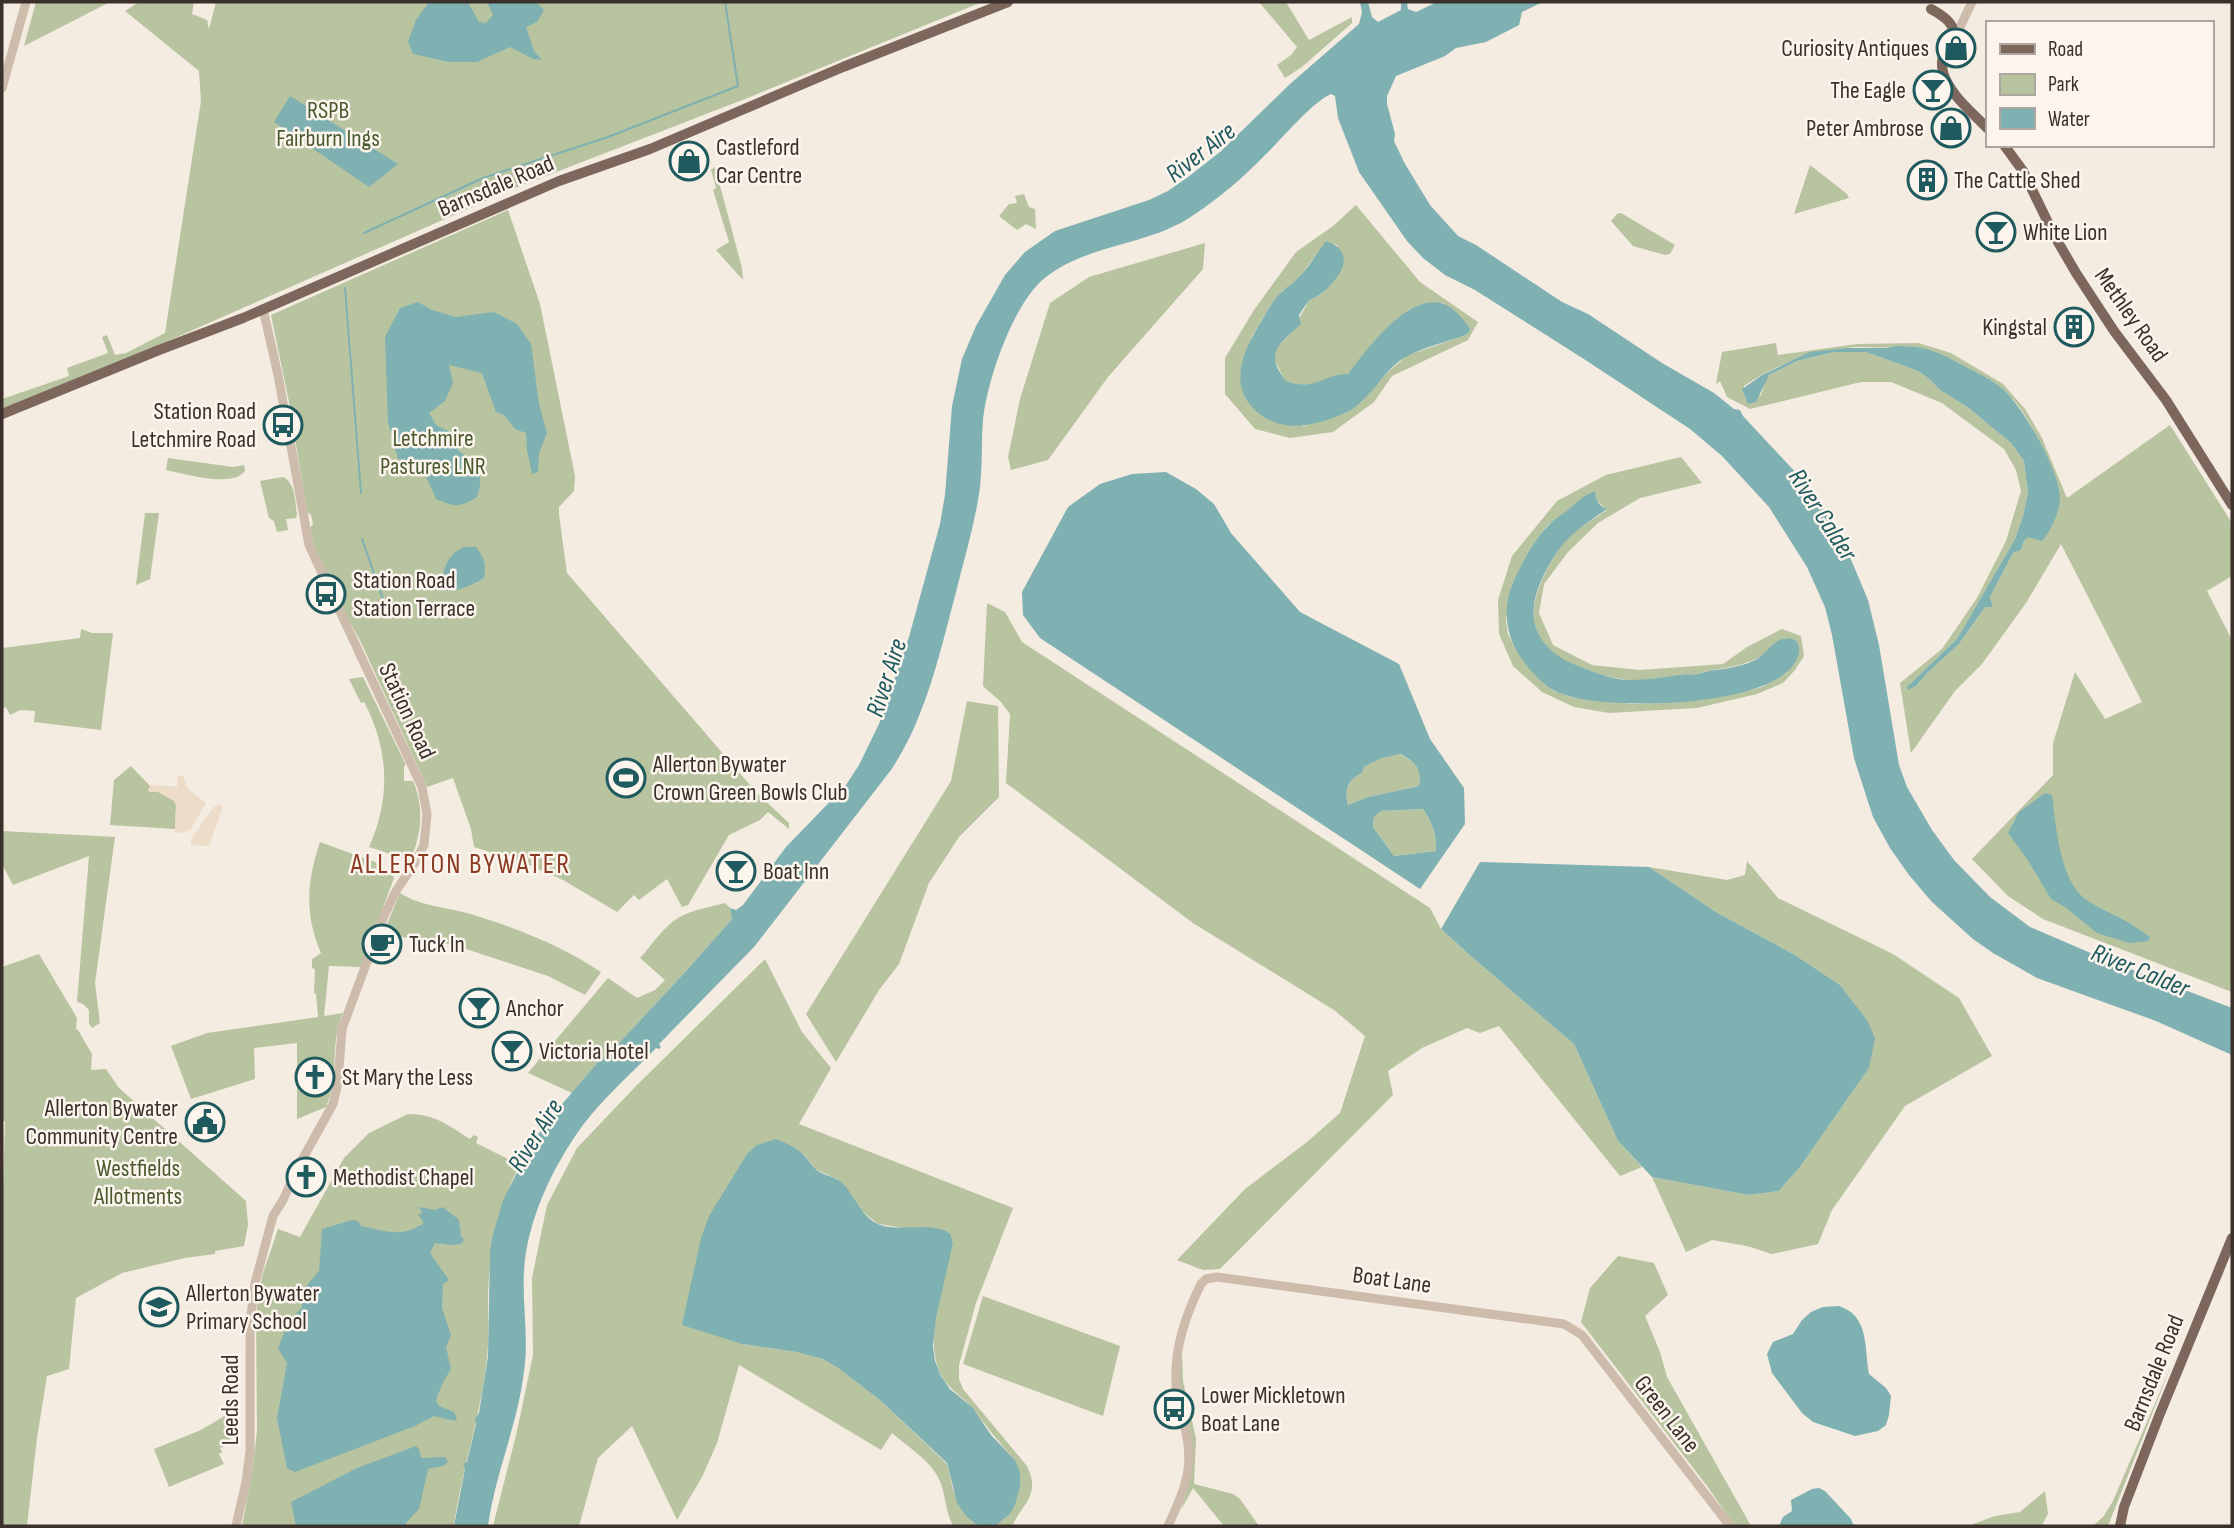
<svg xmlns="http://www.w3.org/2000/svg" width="2234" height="1528" font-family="'Sofia Sans Condensed',sans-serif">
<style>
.green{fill:#b8c4a0;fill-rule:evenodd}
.plaza{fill:#ecdcc8}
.water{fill:#7fb0b2;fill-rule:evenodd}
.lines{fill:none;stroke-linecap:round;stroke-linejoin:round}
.stream{stroke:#7fb0b2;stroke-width:2}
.tertiary{stroke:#cdbbac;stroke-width:9}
.primary{stroke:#7d675c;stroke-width:10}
.labels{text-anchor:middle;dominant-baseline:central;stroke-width:5;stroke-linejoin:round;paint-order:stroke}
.poi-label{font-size:24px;fill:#3b302b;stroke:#fbf5ee;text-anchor:start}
.park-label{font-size:24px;fill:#4a5a2e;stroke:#fbf5ee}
.street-label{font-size:24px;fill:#3b302b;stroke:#fbf5ee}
.water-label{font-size:26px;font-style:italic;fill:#1f5a5e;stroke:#fbf5ee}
.quarter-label{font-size:28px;letter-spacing:2px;fill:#8c3b22;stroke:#fbf5ee}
</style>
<rect width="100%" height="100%" fill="#f4ebe1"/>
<g class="green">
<polygon points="36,2 110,2 24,46"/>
<polygon points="139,2 194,2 192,14 207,20 209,29 216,2 982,2 750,97 515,188 168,341 2,409 2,399 69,376 67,368 108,353 102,337 107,335 115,355 126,353 165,333 201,101 199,71 125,11"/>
<polygon points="1259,2 1286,2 1309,40 1352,17 1352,23 1302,67 1285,78 1277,65 1291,55 1297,47"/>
<polygon points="1810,165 1847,194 1849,198 1794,214"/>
<polygon points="715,167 742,268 743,280 716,250 729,242 713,190 716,188 711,170"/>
<polygon points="1024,194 1029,207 1035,209 1036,229 1026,224 1017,230 999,216 1009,204 1017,203 1015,196"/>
<path d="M 1356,205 L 1420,282 L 1478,322 L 1468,340 L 1392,376 L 1374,402 L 1333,432 L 1290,438 L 1255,429 L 1225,394 L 1225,358 L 1254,310 L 1296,252 L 1333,226 ZM 1326,242 L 1337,245 L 1336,278 L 1321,294 L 1308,302 L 1292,332 L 1276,348 L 1274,359 L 1285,381 L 1301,385 L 1312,384 L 1348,374 L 1383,332 L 1408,310 L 1420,305 L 1443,303 L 1471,330 L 1466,335 L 1406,356 L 1386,374 L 1360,403 L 1346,413 L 1303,426 L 1251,338 L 1271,304 L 1283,290 L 1297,280 Z"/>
<polygon points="508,210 540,304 575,476 574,491 559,507 559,515 567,573 757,793 789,823 789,829 768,812 760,820 729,835 688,905 682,907 667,879 639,900 634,895 617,912 563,880 527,864 474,847 471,829 453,778 427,787 359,638 348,619 314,547 310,528 313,524 311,515 307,512 289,402 271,315"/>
<polygon points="1621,213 1675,245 1670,254 1665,255 1633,246 1611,221 1617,214"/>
<polygon points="1205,243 1203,269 1108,377 1048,460 1011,470 1008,457 1020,399 1050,303 1089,277"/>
<path d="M 1776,343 L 1778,355 L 1857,344 L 1918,343 L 1951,353 L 2003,384 L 2025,409 L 2042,438 L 2067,498 L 2170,425 L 2232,523 L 2232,576 L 2207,591 L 2232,640 L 2232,992 L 2043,919 L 2008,896 L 1972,859 L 2053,775 L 2053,743 L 2075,672 L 2105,719 L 2142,702 L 2061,544 L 2026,603 L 1982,664 L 1955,691 L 1911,753 L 1900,683 L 1942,649 L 1977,598 L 2006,541 L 2021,491 L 2016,470 L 2004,449 L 1942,403 L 1891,382 L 1861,382 L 1750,409 L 1727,397 L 1720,381 L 1716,384 L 1722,352 ZM 1895,346 C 1923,346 1942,353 1966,367 C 1978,374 1992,379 2003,389 C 2032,415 2042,452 2058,486 L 2034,537 L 2028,536 L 2024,541 L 2021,550 L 2013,553 L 1990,597 L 1993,606 L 1985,607 L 1959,644 L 1926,674 L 1917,685 L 1910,684 L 1957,639 L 2015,539 L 2023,516 L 2028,492 L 2024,461 L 2011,443 L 2000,434 L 1969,408 L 1940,390 L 1928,378 L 1918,371 L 1866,352 L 1834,352 L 1797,361 L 1769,375 L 1766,379 L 1761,395 L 1746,400 L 1744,386 C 1774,365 1809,353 1846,348 C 1862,345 1879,350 1895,346 Z"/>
<path d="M 1681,457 L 1702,483 L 1640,498 L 1598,523 L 1568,552 L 1544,584 L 1539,613 L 1553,645 L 1592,665 L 1640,670 L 1723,664 L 1747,647 L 1782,629 L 1801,636 L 1804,656 L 1795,670 L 1783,683 L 1757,694 L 1697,708 L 1609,713 L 1574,707 L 1542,692 L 1513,666 L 1499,634 L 1498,600 L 1512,556 L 1557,501 L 1606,475 ZM 1595,492 L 1595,499 L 1607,510 C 1594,519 1578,527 1567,539 C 1560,546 1554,557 1549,566 C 1525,609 1526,646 1577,666 C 1593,672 1612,679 1629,680 C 1648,681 1669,676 1688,674 L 1694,675 C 1724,665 1755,670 1776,642 L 1787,673 L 1762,687 L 1739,693 L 1669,703 L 1632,704 L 1571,697 L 1554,691 L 1533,672 L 1515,648 L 1508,634 L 1506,620 L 1512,584 L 1535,542 L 1548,525 Z"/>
<path d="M 168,458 L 233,467 L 244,465 L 245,471 C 233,488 185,474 166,470 Z"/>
<path d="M 283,477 C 296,483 295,502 297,515 L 296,518 L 286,519 L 288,530 L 277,532 L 274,521 L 269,518 L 260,481 Z"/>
<polygon points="145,513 159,513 150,579 136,585"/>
<polygon points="987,603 1005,612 1022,642 1430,908 1441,929 1473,958 1574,1044 1618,1141 1642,1167 1620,1176 1499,1026 1480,1033 1467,1028 1422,1048 1388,1071 1393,1095 1220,1269 1203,1270 1177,1260 1245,1189 1307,1142 1340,1113 1365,1036 1334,1010 1193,923 1006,783 1010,714 1001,702 983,686"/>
<polygon points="81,629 92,633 113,633 101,730 34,722 35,711 20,710 10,715 6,707 2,709 2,648 80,638"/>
<path d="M 363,677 L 406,765 L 404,766 L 404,781 L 413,781 C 424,806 422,833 411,858 L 409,860 L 369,847 C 391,799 389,749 364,702 L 361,703 L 349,679 Z"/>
<polygon points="967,701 998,706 999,797 959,837 929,883 899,964 879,990 836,1062 806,1014 951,781"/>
<path d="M 1399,754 C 1416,762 1422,768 1419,786 L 1368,797 L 1348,805 C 1344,788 1348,781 1363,772 L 1364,767 L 1382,758 Z"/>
<polygon points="131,766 150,786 177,787 175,829 110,825 114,780"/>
<path d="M 1423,809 C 1432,824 1437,834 1436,851 L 1394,856 L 1373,827 L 1374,817 L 1381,811 Z"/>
<polygon points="2,831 115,837 95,983 100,1023 92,1028 89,1023 89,1010 83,1004 77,1002 89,856 13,885 2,864"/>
<path d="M 320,842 L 383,865 L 382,868 L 391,871 L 394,878 L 361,967 L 329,966 L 324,1016 L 343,1013 C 329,1044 340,1076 326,1107 L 297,1119 L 297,1043 L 254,1048 L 255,1079 L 191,1099 L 171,1046 L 207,1033 L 318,1017 L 316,994 L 314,993 L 315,969 L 312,968 L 312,959 L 321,953 C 304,913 307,881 320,842 Z"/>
<polygon points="1747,861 1778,898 1893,954 1959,998 1992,1056 1905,1106 1832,1210 1818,1244 1772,1254 1747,1246 1712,1240 1686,1252 1652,1177 1749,1195 1779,1191 1800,1167 1869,1068 1867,1021 1840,985 1795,955 1716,912 1649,867 1727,880 1745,875"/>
<path d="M 400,893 C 420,906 445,907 467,913 C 514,927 561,945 601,972 L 585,995 L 548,976 L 454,945 L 383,934 Z"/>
<path d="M 725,903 L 730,908 L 732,919 L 687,970 L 607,1056 L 598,1062 L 572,1093 L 528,1073 L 608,978 L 637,998 L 655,990 L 665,980 L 640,958 C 652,945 663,927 678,918 C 692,910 709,907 725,903 Z"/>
<polygon points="39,954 77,1018 76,1029 78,1030 92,1054 91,1070 106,1069 119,1088 246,1201 248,1225 244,1246 215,1251 215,1254 185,1258 122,1273 76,1298 69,1369 47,1376 37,1438 27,1526 2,1526 2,1218 5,1121 2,1121 2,967"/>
<path d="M 765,959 L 802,1032 L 831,1068 L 799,1124 L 1013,1208 L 976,1303 L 959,1365 L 959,1379 L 963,1389 L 1027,1466 C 1041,1495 1023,1503 1012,1526 L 995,1526 L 1009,1515 L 1015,1460 C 1000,1444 987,1427 974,1410 C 964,1397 949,1390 941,1375 C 923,1340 944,1280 953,1243 L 951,1235 L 878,1224 L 862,1211 L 837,1179 L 815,1169 L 804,1154 L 742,1344 L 796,1352 L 823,1359 L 838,1368 L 881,1401 L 947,1464 L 953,1490 L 967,1517 L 978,1526 L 953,1526 C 945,1511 946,1494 939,1479 C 930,1460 908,1447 892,1433 L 881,1450 L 739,1365 L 717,1443 L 703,1475 L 677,1520 L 632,1426 L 598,1458 L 579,1526 L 493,1526 L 517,1431 L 533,1355 L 532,1278 L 547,1205 L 577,1148 L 637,1085 Z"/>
<path d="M 408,1114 C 435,1114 448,1125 470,1139 L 474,1135 L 478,1137 L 476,1143 L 520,1165 C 497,1207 489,1251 488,1299 C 488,1319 489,1338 487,1358 C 481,1416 462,1469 454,1526 L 242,1526 L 252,1472 L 257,1431 L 256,1314 L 262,1276 L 278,1229 L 300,1237 L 344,1158 L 369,1133 Z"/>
<polygon points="1618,1256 1654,1263 1668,1295 1645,1316 1660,1352 1667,1377 1751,1526 1735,1526 1707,1486 1581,1322 1590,1288"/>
<polygon points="983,1296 1120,1346 1103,1416 963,1364"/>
<polygon points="1182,1354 1183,1381 1196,1439 1194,1484 1233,1494 1240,1499 1259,1526 1224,1526 1193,1488 1181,1510 1187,1491 1179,1374"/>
<polygon points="2171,1366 2108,1526 2093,1526 2103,1517 2113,1501"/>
<polygon points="226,1415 233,1431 228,1433 233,1443 220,1448 222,1452 219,1454 224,1464 169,1487 154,1449 201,1430"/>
<polygon points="2045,1491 2048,1514 2042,1525 1968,1526 1995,1516 2020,1512"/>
</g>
<g class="plaza">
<polygon points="178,775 183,776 188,789 206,803 190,830 183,833 175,832 176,806 174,801 158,792 149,792 148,789 151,785 177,787"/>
<polygon points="219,805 223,806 209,846 191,845 191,839 214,807"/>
</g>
<g class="water">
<polygon points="429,2 468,2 479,22 486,23 493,15 487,2 536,2 544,10 537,22 526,27 534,51 542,60 533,59 510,47 477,62 449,62 413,54 408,42 416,20"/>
<path d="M 1360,2 L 1368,2 L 1372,17 L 1378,22 L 1401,10 L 1401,2 L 1407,2 L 1408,9 L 1416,12 L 1437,2 L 1543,2 L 1522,12 L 1519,25 L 1486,42 L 1456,48 L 1445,56 L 1396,76 L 1387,96 L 1387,104 L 1395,134 L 1394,141 L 1405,164 L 1430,205 L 1458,236 L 1476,245 L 1562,302 L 1588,314 L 1662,363 L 1714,393 L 1734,409 L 1740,410 L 1743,416 L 1813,491 L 1847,550 L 1868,600 L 1879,645 L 1899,765 L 1907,787 L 1932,830 L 1954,860 L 1990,897 L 2030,927 L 2109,961 L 2232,1008 L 2232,1055 L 2156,1021 L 2037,978 L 1993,953 L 1973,939 L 1932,902 L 1909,875 L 1890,848 L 1873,817 L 1854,758 L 1832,635 L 1825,607 L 1807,567 L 1769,507 L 1722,456 L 1690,429 L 1587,361 L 1475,290 L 1445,275 L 1423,258 L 1407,241 L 1359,172 L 1338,118 L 1335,96 L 1331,94 C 1311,103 1282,139 1265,155 C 1243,178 1218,199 1192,216 C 1148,246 1090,243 1046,277 C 1014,301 987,380 983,420 C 981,444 983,469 979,494 C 974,527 964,559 956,592 C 940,652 926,718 891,770 L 754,947 L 659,1044 L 661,1047 L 659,1049 L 656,1048 C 632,1073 604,1097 583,1125 C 553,1166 527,1220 524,1271 C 522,1304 529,1338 524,1371 C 518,1424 495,1474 488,1526 L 454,1526 L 465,1469 L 463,1464 L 467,1462 L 476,1424 L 475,1419 L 479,1413 L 488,1356 L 490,1253 L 492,1238 L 503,1200 L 532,1143 L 546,1123 L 598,1062 L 607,1056 L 687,970 L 732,919 L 730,908 L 736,910 L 743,905 L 786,847 L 846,785 L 859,765 L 879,724 L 909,637 L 940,524 L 945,495 L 952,406 L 962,359 L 976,326 L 1005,275 L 1025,252 L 1055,231 L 1149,200 L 1168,191 L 1188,177 L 1220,152 L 1290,84 L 1359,24 L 1362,12 Z"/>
<polygon points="290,96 398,164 369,187 274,122"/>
<path d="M 1326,241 C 1357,252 1342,276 1323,292 C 1319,296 1313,298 1309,301 C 1305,305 1302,311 1299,315 L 1301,324 C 1280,344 1263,352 1286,381 C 1317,392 1324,373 1348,374 C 1368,349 1407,292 1444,304 C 1455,308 1464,321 1471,330 L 1466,335 C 1447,342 1412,350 1397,363 C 1378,379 1367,404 1343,414 C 1316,425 1287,433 1261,415 C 1225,388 1243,351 1262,320 C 1268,309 1274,298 1284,290 C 1287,286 1293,284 1296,280 C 1308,269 1316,254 1326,241 Z"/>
<path d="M 418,302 L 432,310 L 456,317 L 494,312 L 517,324 L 531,344 L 539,404 L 547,433 L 539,453 L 538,472 L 532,474 L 527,450 L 526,433 L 515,429 L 504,415 L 496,412 L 482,373 L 449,365 L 453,383 L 445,401 L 429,413 L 436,425 L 468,441 L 457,450 C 478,464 485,472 477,497 C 459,508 455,507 436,499 L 420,463 L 398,459 L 388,422 L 385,337 L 400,308 Z"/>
<path d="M 1895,346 C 1929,346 1941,353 1970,369 C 1981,375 1993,380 2003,389 C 2023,407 2059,470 2060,497 C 2060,511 2051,531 2042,541 L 2028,537 L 2024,541 L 2021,550 L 2013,553 L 1990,597 L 1993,607 L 1985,607 L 1959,644 L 1926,674 L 1917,685 L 1908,690 L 1907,687 L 1910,684 L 1957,639 L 2015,539 L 2023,516 L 2028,492 L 2024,461 L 2011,443 L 2000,434 L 1969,408 L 1940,390 L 1928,378 L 1918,371 L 1866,352 L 1834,352 L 1797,361 L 1769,375 L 1756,402 L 1748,404 L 1742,389 L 1762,375 L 1810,352 L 1846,348 L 1886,348 Z"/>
<path d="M 1166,472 L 1196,489 L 1214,504 L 1231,533 L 1300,612 L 1399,664 L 1430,739 L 1464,788 L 1465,824 L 1420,889 L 1040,638 L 1023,615 L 1022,592 L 1068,507 L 1100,484 L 1132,474 ZM 1400,754 C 1415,761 1422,769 1419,786 L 1368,797 L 1348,805 C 1344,787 1348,781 1363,772 L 1364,767 L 1382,758 ZM 1423,809 C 1432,823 1437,834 1436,851 L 1394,856 L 1373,827 L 1374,817 L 1381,811 Z"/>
<path d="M 1595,491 C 1595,500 1599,506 1607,509 C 1594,518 1580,527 1569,538 C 1560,546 1553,558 1547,569 C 1523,612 1530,647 1578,666 C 1594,672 1613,680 1630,680 C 1649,680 1669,676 1688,674 L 1694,675 C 1714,668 1736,670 1755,660 C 1764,655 1768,648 1775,643 C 1780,638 1795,636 1798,644 C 1801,651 1798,658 1794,664 C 1766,708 1601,712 1557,692 C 1542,685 1528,668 1519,655 C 1503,630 1503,600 1517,574 C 1525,558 1535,539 1548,526 C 1554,519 1562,515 1569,509 C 1577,502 1584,495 1595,491 Z"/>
<path d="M 464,547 L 476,547 C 485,560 486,562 484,578 C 470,586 456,593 440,590 C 442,573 446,554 464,547 Z"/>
<path d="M 2045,793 L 2052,795 C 2056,826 2060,884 2088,901 C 2099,908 2111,913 2122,919 C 2132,924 2141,931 2150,937 L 2148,941 L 2129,943 L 2097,933 L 2065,907 L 2051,899 L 2027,859 L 2008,833 L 2019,812 Z"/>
<polygon points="1480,862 1649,867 1716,912 1795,955 1840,985 1867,1020 1875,1038 1869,1068 1800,1167 1779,1191 1749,1195 1652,1177 1618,1141 1574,1044 1473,958 1441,929"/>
<path d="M 776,1139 C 785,1143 796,1147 804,1155 C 809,1160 812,1167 818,1171 C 828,1177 839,1177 846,1187 C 856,1200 862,1216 878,1224 C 897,1233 938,1220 951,1235 L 953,1243 L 936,1318 L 933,1346 L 935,1361 L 941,1376 L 950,1389 L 973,1408 L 991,1435 L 1015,1460 L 1020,1472 L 1020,1486 L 1015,1505 L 1009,1515 L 995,1526 L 978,1526 L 967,1517 L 957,1503 L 947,1463 L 881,1401 L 838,1368 L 823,1359 L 796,1352 L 742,1344 L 682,1325 L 701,1238 L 709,1216 L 747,1154 L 757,1145 Z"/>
<path d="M 419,1207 L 435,1210 L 443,1207 L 459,1220 L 461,1236 L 464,1240 L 461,1244 L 450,1245 L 435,1243 L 430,1253 L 449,1280 L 443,1284 L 442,1308 L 451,1335 L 446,1347 L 451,1369 C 445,1378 439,1390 436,1401 L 439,1406 L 454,1412 L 457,1419 L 455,1421 L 434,1416 L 415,1426 L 295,1472 L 287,1468 L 277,1418 L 287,1363 L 278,1348 L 290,1319 L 302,1308 L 302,1291 L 319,1271 L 322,1229 L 352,1220 L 358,1221 L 361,1226 C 387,1231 399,1238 423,1224 L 423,1221 L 418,1215 L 422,1213 Z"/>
<path d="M 1839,1306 C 1870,1316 1864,1349 1869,1374 L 1886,1388 L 1891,1396 L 1889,1415 L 1886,1425 L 1878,1431 L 1855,1436 L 1813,1422 L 1802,1413 L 1772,1373 L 1767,1354 L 1773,1342 L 1793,1334 L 1802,1320 L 1811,1312 L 1823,1307 Z"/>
<polygon points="416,1446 419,1449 421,1458 445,1457 448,1462 443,1466 428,1469 419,1509 406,1523 406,1526 296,1526 291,1502 357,1468"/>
<polygon points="1819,1488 1825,1491 1851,1519 1853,1524 1860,1526 1779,1526 1783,1517 1792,1511 1791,1500 1812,1489"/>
</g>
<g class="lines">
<g class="stream">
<polyline points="364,233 483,178 608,137 738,86 725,2"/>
<polyline points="345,288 361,493"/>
<polyline points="362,539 384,602"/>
</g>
<g class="tertiary">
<polyline points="1949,33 1960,27 1972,2"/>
<polyline points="2,88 26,2"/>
<polyline points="236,1526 246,1482 250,1451 250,1323 255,1283 273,1216 283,1200 297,1169 333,1104 338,1082 342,1029 384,916 396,891 416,861 424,845 427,814 422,787 309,545 278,375 263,309"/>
<path d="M 1168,1526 C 1178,1504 1188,1484 1189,1459 C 1190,1439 1182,1420 1178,1400 C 1170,1360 1183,1320 1201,1284 L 1206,1279 L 1217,1277 L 1564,1324 L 1582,1335 L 1730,1526"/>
</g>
<g class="primary">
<path d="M 1931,9 C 1977,34 1935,41 1943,72 C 1949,94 1972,112 1987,128"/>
<polyline points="2004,145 2023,171 2055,237 2076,273 2114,331 2166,400 2232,505"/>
<polyline points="2,414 159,350 243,318 559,181 650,149 843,67 1008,2"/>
<polyline points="2120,1526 2124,1507 2159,1416 2232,1238"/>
</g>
</g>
<defs>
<symbol id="shop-ring" viewBox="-11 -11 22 22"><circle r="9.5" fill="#fbf5ee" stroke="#1f5a5e" stroke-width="1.5"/><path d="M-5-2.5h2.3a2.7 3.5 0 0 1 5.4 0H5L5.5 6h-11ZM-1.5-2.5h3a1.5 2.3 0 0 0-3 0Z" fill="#1f5a5e"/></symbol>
<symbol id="bar-ring" viewBox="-11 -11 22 22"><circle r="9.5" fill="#fbf5ee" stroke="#1f5a5e" stroke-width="1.5"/><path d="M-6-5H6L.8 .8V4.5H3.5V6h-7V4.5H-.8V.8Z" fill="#1f5a5e"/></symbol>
<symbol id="building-ring" viewBox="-11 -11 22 22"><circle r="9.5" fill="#fbf5ee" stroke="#1f5a5e" stroke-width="1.5"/><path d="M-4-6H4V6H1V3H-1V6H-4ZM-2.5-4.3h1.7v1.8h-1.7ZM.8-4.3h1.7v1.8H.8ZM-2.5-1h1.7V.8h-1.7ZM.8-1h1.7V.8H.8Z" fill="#1f5a5e"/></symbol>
<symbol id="bus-ring" viewBox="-11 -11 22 22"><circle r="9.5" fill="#fbf5ee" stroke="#1f5a5e" stroke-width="1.5"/><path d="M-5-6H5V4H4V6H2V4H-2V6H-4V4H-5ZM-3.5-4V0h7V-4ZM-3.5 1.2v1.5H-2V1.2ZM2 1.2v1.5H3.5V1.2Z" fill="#1f5a5e"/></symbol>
<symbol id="stadium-ring" viewBox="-11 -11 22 22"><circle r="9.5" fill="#fbf5ee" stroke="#1f5a5e" stroke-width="1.5"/><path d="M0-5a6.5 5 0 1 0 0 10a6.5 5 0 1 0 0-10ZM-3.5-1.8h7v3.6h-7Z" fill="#1f5a5e"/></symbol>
<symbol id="cafe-ring" viewBox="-11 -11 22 22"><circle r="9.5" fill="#fbf5ee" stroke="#1f5a5e" stroke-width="1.5"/><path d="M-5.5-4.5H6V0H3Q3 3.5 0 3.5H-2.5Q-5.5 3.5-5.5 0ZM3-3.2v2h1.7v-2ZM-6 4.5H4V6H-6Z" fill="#1f5a5e"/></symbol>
<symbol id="church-ring" viewBox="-11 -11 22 22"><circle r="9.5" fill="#fbf5ee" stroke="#1f5a5e" stroke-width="1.5"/><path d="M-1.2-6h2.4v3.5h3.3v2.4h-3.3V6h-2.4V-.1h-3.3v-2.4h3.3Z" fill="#1f5a5e"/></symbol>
<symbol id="civic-ring" viewBox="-11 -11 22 22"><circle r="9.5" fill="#fbf5ee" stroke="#1f5a5e" stroke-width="1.5"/><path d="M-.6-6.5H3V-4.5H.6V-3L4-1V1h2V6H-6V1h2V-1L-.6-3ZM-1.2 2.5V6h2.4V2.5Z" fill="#1f5a5e"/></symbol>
<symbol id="school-ring" viewBox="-11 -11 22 22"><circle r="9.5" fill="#fbf5ee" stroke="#1f5a5e" stroke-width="1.5"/><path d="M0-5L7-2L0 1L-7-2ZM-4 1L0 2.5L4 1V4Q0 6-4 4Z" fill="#1f5a5e"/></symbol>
</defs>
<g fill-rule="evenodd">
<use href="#shop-ring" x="1934" y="26" width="44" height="44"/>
<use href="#bar-ring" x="1911" y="68" width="44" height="44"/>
<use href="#shop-ring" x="1929" y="106" width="44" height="44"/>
<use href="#shop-ring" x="667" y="139" width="44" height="44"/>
<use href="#building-ring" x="1905" y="158" width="44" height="44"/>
<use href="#bar-ring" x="1974" y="210" width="44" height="44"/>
<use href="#building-ring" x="2052" y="305" width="44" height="44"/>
<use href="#bus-ring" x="261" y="403" width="44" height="44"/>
<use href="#bus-ring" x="304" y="572" width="44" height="44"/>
<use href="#stadium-ring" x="604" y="756" width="44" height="44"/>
<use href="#bar-ring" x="714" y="849" width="44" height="44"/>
<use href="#cafe-ring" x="360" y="922" width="44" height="44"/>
<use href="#bar-ring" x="457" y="986" width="44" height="44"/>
<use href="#bar-ring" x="490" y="1029" width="44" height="44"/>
<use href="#church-ring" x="293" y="1055" width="44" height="44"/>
<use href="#civic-ring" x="183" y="1100" width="44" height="44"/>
<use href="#church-ring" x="284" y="1155" width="44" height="44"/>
<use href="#school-ring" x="137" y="1285" width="44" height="44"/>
<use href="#bus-ring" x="1152" y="1387" width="44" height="44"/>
</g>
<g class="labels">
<g class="poi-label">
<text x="1929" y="48" text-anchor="end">Curiosity Antiques</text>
<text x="1906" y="90" text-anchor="end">The Eagle</text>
<text x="1924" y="128" text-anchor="end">Peter Ambrose</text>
<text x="716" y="147">Castleford<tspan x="716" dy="28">Car Centre</tspan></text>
<text x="1954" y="180">The Cattle Shed</text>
<text x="2023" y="232">White Lion</text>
<text x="2047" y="327" text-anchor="end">Kingstal</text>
<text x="256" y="411" text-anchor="end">Station Road<tspan x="256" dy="28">Letchmire Road</tspan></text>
<text x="353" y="580">Station Road<tspan x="353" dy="28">Station Terrace</tspan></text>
<text x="653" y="764">Allerton Bywater<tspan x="653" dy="28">Crown Green Bowls Club</tspan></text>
<text x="763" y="871">Boat Inn</text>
<text x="409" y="944">Tuck In</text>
<text x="506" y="1008">Anchor</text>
<text x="539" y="1051">Victoria Hotel</text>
<text x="342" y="1077">St Mary the Less</text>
<text x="178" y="1108" text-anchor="end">Allerton Bywater<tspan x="178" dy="28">Community Centre</tspan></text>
<text x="333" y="1177">Methodist Chapel</text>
<text x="186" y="1293">Allerton Bywater<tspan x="186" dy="28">Primary School</tspan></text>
<text x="1201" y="1395">Lower Mickletown<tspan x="1201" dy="28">Boat Lane</tspan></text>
</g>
<g class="park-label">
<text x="328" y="110">RSPB<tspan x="328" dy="28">Fairburn Ings</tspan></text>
<text x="433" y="438">Letchmire<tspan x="433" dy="28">Pastures LNR</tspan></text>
<text x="138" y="1168">Westfields<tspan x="138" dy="28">Allotments</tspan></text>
</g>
<g class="street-label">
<text transform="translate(496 186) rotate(-23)">Barnsdale Road</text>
<text transform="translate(2131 315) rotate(55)">Methley Road</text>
<text transform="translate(407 711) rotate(65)">Station Road</text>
<text transform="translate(1392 1280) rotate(8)">Boat Lane</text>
<text transform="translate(2154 1373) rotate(-68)">Barnsdale Road</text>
<text transform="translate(230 1400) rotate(-90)">Leeds Road</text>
<text transform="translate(1667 1414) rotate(52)">Green Lane</text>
</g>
<g class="water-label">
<text transform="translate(1201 153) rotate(-38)">River Aire</text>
<text transform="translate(1822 515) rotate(57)">River Calder</text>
<text transform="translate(887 678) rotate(-72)">River Aire</text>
<text transform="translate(2140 971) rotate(22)">River Calder</text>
<text transform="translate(536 1136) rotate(-58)">River Aire</text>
</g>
<g class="quarter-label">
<text x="461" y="864">ALLERTON BYWATER</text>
</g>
</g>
<rect width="2234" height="1528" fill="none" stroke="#3b302b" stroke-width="7"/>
<rect x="1986" y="21" width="228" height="126" fill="#fbf5ee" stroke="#aea6a0" stroke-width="2"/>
<rect x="2000" y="44" width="35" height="10" fill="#7d675c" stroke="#aea6a0" stroke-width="2"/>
<text x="2048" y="56" font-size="21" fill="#3b302b">Road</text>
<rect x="2000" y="74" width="35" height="21" fill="#b8c4a0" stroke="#aea6a0" stroke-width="2"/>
<text x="2048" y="91" font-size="21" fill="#3b302b">Park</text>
<rect x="2000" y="108" width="35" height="21" fill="#7fb0b2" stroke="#aea6a0" stroke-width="2"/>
<text x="2048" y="126" font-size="21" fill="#3b302b">Water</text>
</svg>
